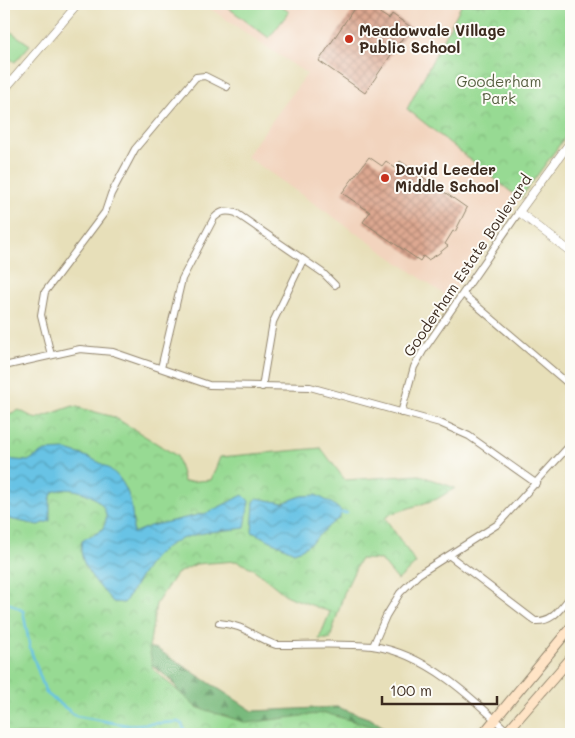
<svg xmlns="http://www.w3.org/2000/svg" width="575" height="738" font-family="Mali,sans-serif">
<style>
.built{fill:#f2d4be}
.grass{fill:#97da93;stroke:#698258}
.forest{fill:url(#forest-firs);stroke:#5a724e}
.park{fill:url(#park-crowns);stroke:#698258}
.water{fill:url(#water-waves);stroke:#517682}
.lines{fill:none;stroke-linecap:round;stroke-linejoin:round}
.stream{stroke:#67c3e5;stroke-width:2.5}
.building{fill:url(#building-cross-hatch)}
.minor-casing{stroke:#91846c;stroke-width:8}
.tertiary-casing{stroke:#91846c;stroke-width:9}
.secondary-casing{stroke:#91846c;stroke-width:11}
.minor{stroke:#fff;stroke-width:6}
.tertiary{stroke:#fff;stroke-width:8}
.secondary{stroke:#ffe4c6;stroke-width:9}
.poi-dot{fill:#c8321e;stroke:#fdfcf7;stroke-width:2}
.labels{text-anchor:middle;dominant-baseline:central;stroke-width:4;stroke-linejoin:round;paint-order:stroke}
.poi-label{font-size:15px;font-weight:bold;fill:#3b2a1e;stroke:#fdfcf7;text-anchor:start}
.park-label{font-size:15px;fill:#575f41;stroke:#fdfcf7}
.street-label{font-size:15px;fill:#3b2a1e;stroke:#fdfcf7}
</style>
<defs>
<pattern id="forest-firs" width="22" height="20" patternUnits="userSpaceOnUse" patternTransform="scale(1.25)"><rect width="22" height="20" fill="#79ba7d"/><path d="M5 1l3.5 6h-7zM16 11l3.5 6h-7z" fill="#649766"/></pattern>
<pattern id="park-crowns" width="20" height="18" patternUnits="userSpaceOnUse" patternTransform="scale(1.25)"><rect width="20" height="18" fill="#97da93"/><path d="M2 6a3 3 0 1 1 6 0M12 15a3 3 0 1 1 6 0" fill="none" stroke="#83bb7e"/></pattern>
<pattern id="water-waves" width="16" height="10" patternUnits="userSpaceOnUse" patternTransform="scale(1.25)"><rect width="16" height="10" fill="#67c3e5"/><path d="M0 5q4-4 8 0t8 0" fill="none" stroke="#569fb9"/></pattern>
<pattern id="building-cross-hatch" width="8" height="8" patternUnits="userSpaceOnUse" patternTransform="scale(1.25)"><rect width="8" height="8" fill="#dda891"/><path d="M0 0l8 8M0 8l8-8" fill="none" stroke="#b48976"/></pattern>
</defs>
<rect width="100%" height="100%" fill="#fdfcf7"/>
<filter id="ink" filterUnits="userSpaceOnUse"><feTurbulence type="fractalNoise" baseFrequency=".02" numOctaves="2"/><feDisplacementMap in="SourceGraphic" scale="10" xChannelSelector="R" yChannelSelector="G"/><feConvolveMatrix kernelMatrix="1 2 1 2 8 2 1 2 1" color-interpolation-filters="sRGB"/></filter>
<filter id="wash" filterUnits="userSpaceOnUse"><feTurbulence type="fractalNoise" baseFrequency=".0096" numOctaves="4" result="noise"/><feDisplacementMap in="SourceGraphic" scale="20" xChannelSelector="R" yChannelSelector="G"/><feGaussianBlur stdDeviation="1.12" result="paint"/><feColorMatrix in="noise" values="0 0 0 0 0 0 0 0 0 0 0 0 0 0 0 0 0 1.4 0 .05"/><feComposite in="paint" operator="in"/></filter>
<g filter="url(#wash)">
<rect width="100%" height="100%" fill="#e7dfb9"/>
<polygon class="built" points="203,4 462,4 407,109 520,199 449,298 246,156 307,74"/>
<g class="grass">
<polygon points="229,4 278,4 289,12 269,38 227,7"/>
<polygon points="4,27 30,45 15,62 4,55"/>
</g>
<polygon class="forest" points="142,646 157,649 253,711 337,707 371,719 395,734 206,734 172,681 153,666"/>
<g class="park">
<polygon points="462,4 571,4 571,129 520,199 407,109"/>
<polygon points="73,406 114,417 177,456 184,482 211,480 220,457 321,448 345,480 419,475 455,488 437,499 391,514 385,518 416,563 398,580 381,560 360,559 344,593 330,639 319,639 330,612 287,596 252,568 236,561 196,564 176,574 156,604 149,648 153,669 196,707 247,723 325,713 390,732 390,734 4,734 4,416 19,410 36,419"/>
</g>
<g class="water">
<path d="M 66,450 C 115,464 134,480 133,533 L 150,526 L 207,513 L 243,495 L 249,501 L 245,528 C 216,532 183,531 160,552 C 145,565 136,586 124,603 L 113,602 C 100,586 76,565 82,541 C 88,536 100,534 104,526 C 116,502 75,482 53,492 L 50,499 L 50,521 L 38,525 L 4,518 L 4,459 L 28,461 L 45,451 Z"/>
<path d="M 316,495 L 333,504 L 341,511 L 340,518 C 324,526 312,548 294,552 L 252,532 L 254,502 L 257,498 L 283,503 L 301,496 Z"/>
</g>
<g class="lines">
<g class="stream">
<polyline points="339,513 347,513"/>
<polyline points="4,600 23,611 30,648 46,693 76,716 126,725 178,722 182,724 186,734"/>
</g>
</g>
<g id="blocks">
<g class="building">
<polygon points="357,4 366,4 389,19 392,14 415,30 411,36 406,33 365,93 319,61"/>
<polygon points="369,157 382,166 386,161 395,168 400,161 467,208 455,232 453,231 445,244 448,246 438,254 428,260 423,256 420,261 363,222 370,212 342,193"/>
</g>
</g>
</g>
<g filter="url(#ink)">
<use href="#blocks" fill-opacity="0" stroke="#91846c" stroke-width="1"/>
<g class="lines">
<defs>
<g id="minor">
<polyline points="463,294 571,386"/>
<polyline points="51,355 41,315 45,292 105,212 111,194 135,149 196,77 205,76 227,87"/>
<polyline points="4,366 80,349 113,352 209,385 310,387 440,423 469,436 537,484"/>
<path d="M 161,368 L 182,279 L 214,218 C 221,211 226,210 236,213 L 323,273 L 335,285"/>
<polyline points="262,387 273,322 303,260"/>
<polyline points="401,413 414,367 423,351 519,212"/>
<path d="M 450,556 L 535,621 C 553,622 560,609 571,596"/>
<path d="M 219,623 C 245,625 253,637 276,645 C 308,645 341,643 372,646 C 426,653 473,698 509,733"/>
<polyline points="373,646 386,616 400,593 419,574 498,524 571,444"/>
</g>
<g id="tertiary">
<polyline points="4,90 78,4"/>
<polyline points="571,141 519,212 571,252"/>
</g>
<g id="secondary">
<polyline points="483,734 571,627"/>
<polyline points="505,734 571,658"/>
</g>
</defs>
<use href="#minor" class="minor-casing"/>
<use href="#tertiary" class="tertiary-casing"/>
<use href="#secondary" class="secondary-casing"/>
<use href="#minor" class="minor"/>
<use href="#tertiary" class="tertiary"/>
<use href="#secondary" class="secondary"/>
</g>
</g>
<g class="poi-dot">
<circle cx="349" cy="39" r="5"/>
<circle cx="385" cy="178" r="5"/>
</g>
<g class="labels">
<g class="poi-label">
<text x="359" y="30">Meadowvale Village<tspan x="359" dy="17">Public School</tspan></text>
<text x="395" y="169">David Leeder<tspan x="395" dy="17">Middle School</tspan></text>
</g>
<g class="park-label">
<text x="499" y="81">Gooderham<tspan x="499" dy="17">Park</tspan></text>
</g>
<g class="street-label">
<text transform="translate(467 265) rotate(-56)">Gooderham Estate Boulevard</text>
</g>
</g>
<rect width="575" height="738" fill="none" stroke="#fdfcf7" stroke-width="20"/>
<path d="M382 696v8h115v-8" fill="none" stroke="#3b2a1e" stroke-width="2.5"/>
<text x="390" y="696" font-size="15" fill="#3b2a1e" stroke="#fdfcf7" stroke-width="4" paint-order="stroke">100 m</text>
</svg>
